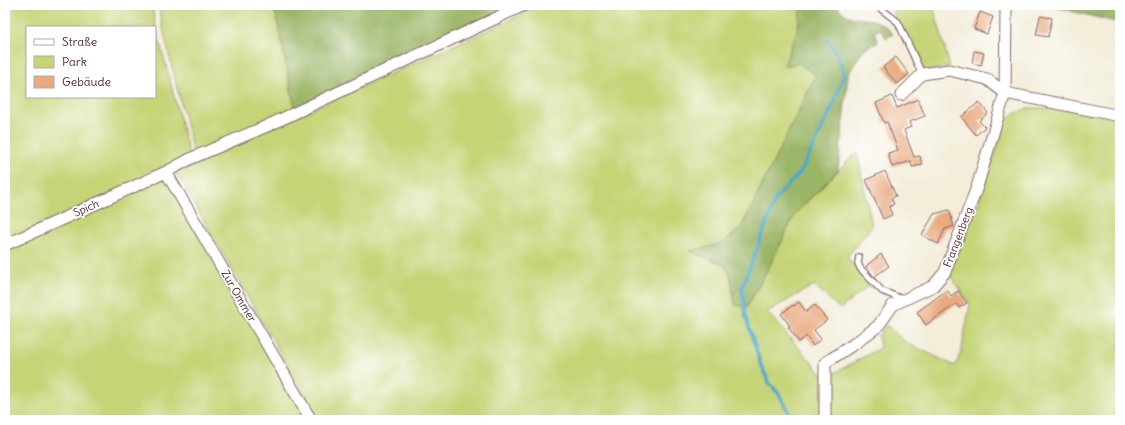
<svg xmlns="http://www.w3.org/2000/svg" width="1125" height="425" font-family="Delius,sans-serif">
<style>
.green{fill:#c5d476;stroke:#887a50;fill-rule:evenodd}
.forest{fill:#9cb667;stroke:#736a49}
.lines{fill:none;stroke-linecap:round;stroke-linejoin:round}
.stream{stroke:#4ba6c9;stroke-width:3.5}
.building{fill:#e9aa7f}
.service-casing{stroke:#856768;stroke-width:8}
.minor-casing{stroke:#856768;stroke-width:13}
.service{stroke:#fff;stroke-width:5.5}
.minor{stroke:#fff;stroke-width:11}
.labels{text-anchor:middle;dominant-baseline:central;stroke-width:3.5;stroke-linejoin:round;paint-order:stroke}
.street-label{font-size:11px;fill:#4a1f2b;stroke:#fff}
</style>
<rect width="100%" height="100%" fill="#fff"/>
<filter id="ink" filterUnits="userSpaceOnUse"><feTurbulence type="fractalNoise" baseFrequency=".025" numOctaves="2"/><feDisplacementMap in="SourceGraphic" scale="8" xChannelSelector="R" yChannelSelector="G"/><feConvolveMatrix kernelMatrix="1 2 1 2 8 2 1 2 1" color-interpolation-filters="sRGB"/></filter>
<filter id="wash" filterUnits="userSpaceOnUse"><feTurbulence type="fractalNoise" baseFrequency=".012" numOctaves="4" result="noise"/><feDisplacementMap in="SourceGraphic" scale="16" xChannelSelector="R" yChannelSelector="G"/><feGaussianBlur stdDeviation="0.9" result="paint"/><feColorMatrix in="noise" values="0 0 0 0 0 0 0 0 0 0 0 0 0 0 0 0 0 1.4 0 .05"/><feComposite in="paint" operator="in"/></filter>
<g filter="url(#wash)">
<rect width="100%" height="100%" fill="#f3edd9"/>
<g class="green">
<path d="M 5,5 L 152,5 L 155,23 L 190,158 L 5,241 ZM 27,27 L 155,27 L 155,97 L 27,97 Z"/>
<polygon points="158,5 274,5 295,109 194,157 165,38"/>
<polygon points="543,5 801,5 798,27 784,66 798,63 816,75 743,224 734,234 721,245 691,251 722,264 730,273 735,305 747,307 772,261 795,214 857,152 872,226 847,257 861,275 877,287 867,287 840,309 814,285 767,312 822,374 827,377 880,348 878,336 886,325 907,343 955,366 961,353 970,304 949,274 978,203 997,149 1004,123 1011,115 1028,108 1041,108 1066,110 1120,119 1120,420 319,420 175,171"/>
<polygon points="892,5 933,5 950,67 919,72 913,48 899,31"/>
<polygon points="167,175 306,420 5,420 5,247"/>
</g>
<g class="forest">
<polygon points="274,5 515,5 295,109"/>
<path d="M 801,5 L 837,5 C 848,24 863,15 878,22 C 884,24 889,30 893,34 L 886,38 L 880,29 L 874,32 L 878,42 L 863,50 L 848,75 L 838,170 L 795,214 L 772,261 L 747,307 L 735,305 L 730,273 L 722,264 L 690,251 C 717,245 725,246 743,224 L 816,75 L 798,63 L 784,66 L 798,27 Z"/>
<polygon points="1046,5 1120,5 1120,23"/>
</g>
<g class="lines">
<polyline class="stream" points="793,420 779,394 770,384 761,365 746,318 742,288 776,198 800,173 832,108 844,75 837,54 827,39"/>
</g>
<g id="blocks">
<g class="building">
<polygon points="980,12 993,17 987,34 974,29"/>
<polygon points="1040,16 1052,18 1048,37 1036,35"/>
<polygon points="974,51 984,53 981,65 972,63"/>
<polygon points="896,57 909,74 897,84 883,67"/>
<polygon points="892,96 897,108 918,99 925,116 909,122 911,127 904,130 914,157 920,156 922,165 912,167 911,161 892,167 888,153 898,150 887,122 884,123 876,103"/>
<polygon points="979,102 988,113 979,121 985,127 976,135 961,117"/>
<polygon points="885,171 896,196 891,198 894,204 889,207 892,215 883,219 866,180"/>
<polygon points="949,210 954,226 945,229 938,244 922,235 934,214"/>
<polygon points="881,254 889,266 874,277 866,266"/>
<polygon points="947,290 951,296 958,291 967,303 959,308 956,304 926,325 917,312"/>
<polygon points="799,302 806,312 815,305 827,320 814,330 821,339 813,346 806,336 799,342 788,327 790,326 781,314 793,305 794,306"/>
</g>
</g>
</g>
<g filter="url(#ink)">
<use href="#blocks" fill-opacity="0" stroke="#856768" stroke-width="1"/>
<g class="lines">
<defs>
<g id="service">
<polyline points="876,5 898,22 922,74"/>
<polyline points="859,257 858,263 860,268 882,291 902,299"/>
</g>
<g id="minor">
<polyline points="901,95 922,74 949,70 987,79 1005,93 1120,116"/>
<polyline points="166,172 311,420"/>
<polyline points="5,245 166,172 192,158 267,126 524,5"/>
<polyline points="825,420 825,363 854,344 878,326 893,305 933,286 945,272 977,187 1005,93 1006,10 1008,5"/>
</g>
</defs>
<use href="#service" class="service-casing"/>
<use href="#minor" class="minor-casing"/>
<use href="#service" class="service"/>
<use href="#minor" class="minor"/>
</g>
</g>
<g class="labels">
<g class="street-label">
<text transform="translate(86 208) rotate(-24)">Spich</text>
<text transform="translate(958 237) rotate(-69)">Frangenberg</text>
<text transform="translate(239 296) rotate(60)">Zur Ommer</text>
</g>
</g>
<rect width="1125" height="425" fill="none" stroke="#fff" stroke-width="20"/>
<rect x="26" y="26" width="130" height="72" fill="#ffffff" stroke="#b7a5aa"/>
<rect x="34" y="39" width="20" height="6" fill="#ffffff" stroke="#b7a5aa"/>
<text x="62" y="46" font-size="12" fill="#4a1f2b">Straße</text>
<rect x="34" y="56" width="20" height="12" fill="#c5d476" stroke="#b7a5aa"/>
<text x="62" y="66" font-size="12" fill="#4a1f2b">Park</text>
<rect x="34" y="76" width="20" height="12" fill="#e9aa7f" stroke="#b7a5aa"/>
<text x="62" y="86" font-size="12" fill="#4a1f2b">Gebäude</text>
</svg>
